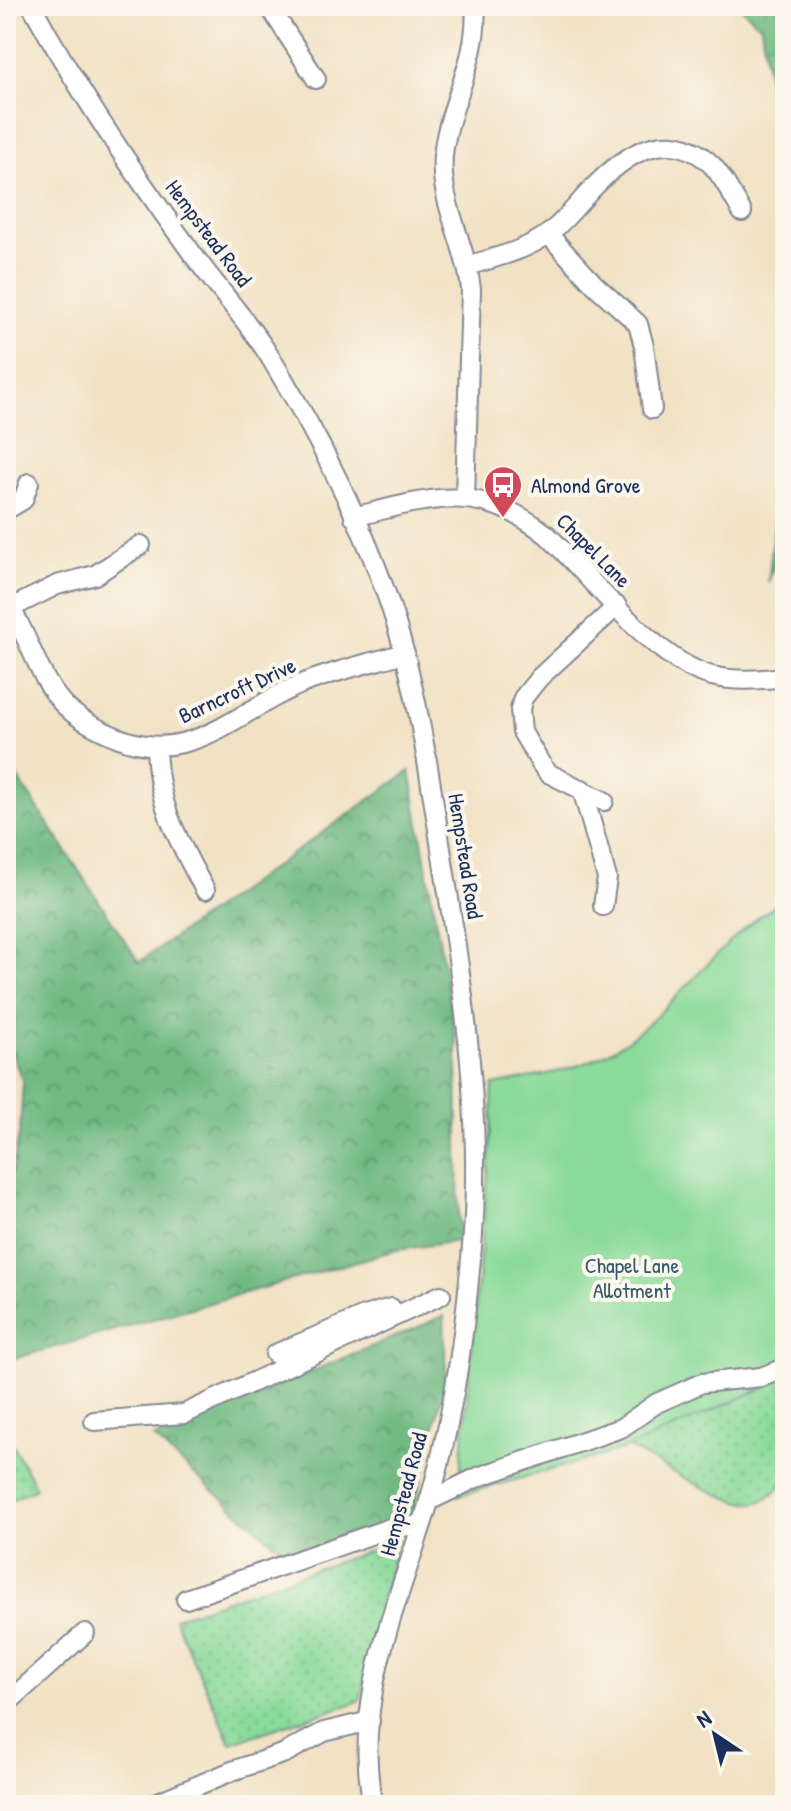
<svg xmlns="http://www.w3.org/2000/svg" width="791" height="1811" font-family="'Patrick Hand',sans-serif">
<style>
.grass{fill:url(#grass-dots);stroke:#52847c;stroke-width:2}
.forest{fill:url(#forest-crowns);stroke:#457470;stroke-width:2}
.garden{fill:#8ada9a;stroke:#52847c;stroke-width:2}
.lines{fill:none;stroke-linecap:round;stroke-linejoin:round}
.minor-casing{stroke:#868892;stroke-width:22}
.minor{stroke:#fff;stroke-width:18}
.labels{text-anchor:middle;dominant-baseline:central;stroke-width:8;stroke-linejoin:round;paint-order:stroke}
.street-label{font-size:22px;fill:#1b2f5e;stroke:#fbf7ec}
.poi-label{font-size:22px;fill:#1b2f5e;stroke:#fbf7ec;text-anchor:start}
.park-label{font-size:22px;fill:#375a6d;stroke:#fbf7ec}
</style>
<defs>
<pattern id="grass-dots" width="8" height="8" patternUnits="userSpaceOnUse" patternTransform="scale(2)"><rect width="8" height="8" fill="#8ada9a"/><path d="M2 2h.1M6 6h.1" fill="none" stroke="#76bb87" stroke-width="1.8" stroke-linecap="round"/></pattern>
<pattern id="forest-crowns" width="20" height="18" patternUnits="userSpaceOnUse" patternTransform="scale(2)"><rect width="20" height="18" fill="#6fba82"/><path d="M2 6a3 3 0 1 1 6 0M12 15a3 3 0 1 1 6 0" fill="none" stroke="#5a986e"/></pattern>
</defs>
<rect width="100%" height="100%" fill="#fbf7ec"/>
<filter id="ink" filterUnits="userSpaceOnUse"><feTurbulence type="fractalNoise" baseFrequency=".0125" numOctaves="2"/><feDisplacementMap in="SourceGraphic" scale="16" xChannelSelector="R" yChannelSelector="G"/><feConvolveMatrix kernelMatrix="1 2 1 2 8 2 1 2 1" color-interpolation-filters="sRGB"/></filter>
<filter id="wash" filterUnits="userSpaceOnUse"><feTurbulence type="fractalNoise" baseFrequency=".006" numOctaves="4" result="noise"/><feDisplacementMap in="SourceGraphic" scale="32" xChannelSelector="R" yChannelSelector="G"/><feGaussianBlur stdDeviation="1.8" result="paint"/><feColorMatrix in="noise" values="0 0 0 0 0 0 0 0 0 0 0 0 0 0 0 0 0 1.4 0 .05"/><feComposite in="paint" operator="in"/></filter>
<g filter="url(#wash)">
<rect width="100%" height="100%" fill="#f2e2c5"/>
<g class="grass">
<path d="M 785,1378 L 785,1479 C 780,1490 763,1504 750,1503 C 721,1502 657,1462 628,1448 Z"/>
<polygon points="6,1433 36,1488 6,1503"/>
<polygon points="398,1541 377,1615 360,1701 231,1743 174,1618"/>
</g>
<g class="forest">
<polygon points="739,6 785,6 785,203 761,26"/>
<polygon points="785,353 785,531 768,584 782,453"/>
<polygon points="6,760 139,962 410,771 457,1044 459,1241 396,1250 6,1361 6,1201 20,1130 23,1083 6,1037"/>
<polygon points="444,1316 446,1380 412,1517 291,1558 153,1438"/>
</g>
<path class="garden" d="M 785,900 L 785,1378 L 628,1448 L 458,1496 L 490,1151 L 493,1085 C 537,1076 582,1071 620,1045 C 680,1006 722,934 785,900 Z"/>
</g>
<g filter="url(#ink)">
<g class="lines">
<defs>
<g id="minor">
<path d="M 32,6 C 78,91 132,171 189,249 C 215,286 247,319 270,357 C 326,449 378,551 405,655 C 425,733 435,814 448,893 C 467,1012 483,1137 471,1258 C 464,1341 452,1425 428,1505 C 399,1602 351,1701 373,1805"/>
<polyline points="275,6 271,9 316,79"/>
<polyline points="548,234 595,285 638,324 644,346 652,409"/>
<path d="M 467,266 C 493,258 525,251 548,234 C 564,222 577,205 591,190 C 625,154 669,123 712,165 C 724,178 733,197 742,212"/>
<path d="M 465,498 L 471,289 C 466,243 439,202 443,156 C 448,104 480,59 475,6"/>
<polyline points="6,510 23,500 29,483"/>
<path d="M 354,517 C 429,498 479,481 546,534 C 590,575 654,662 712,676 C 735,682 761,680 785,677"/>
<path d="M 6,601 C 29,634 37,678 66,707 C 81,721 99,730 119,738 C 191,766 238,711 299,685 C 333,671 370,663 405,653"/>
<polyline points="11,608 57,585 95,575 141,545"/>
<path d="M 156,746 C 157,804 178,840 205,890"/>
<polyline points="582,789 607,878 603,906"/>
<polyline points="604,801 548,773 541,764 522,732 520,709 523,698 539,678 617,606"/>
<polyline points="275,1354 364,1316 391,1308"/>
<polyline points="94,1421 184,1414 441,1295"/>
<polyline points="429,1501 478,1477 621,1428 657,1403 702,1383 761,1377 785,1368"/>
<polyline points="186,1599 390,1528 421,1525"/>
<polyline points="6,1704 85,1633"/>
<polyline points="151,1805 232,1771 285,1753 324,1732 370,1721"/>
</g>
</defs>
<use href="#minor" class="minor-casing"/>
<use href="#minor" class="minor"/>
</g>
</g>
<defs>
<symbol id="bus-pin" viewBox="-11 -11 22 30"><path d="M0 17L-7.5 6A9.5 9.5 0 1 1 7.5 6Z" fill="#d1495b" stroke="#fbf7ec"/><path d="M-5-6H5V4H4V6H2V4H-2V6H-4V4H-5ZM-3.5-4V0h7V-4ZM-3.5 1.2v1.5H-2V1.2ZM2 1.2v1.5H3.5V1.2Z" fill="#fff"/></symbol>
</defs>
<g fill-rule="evenodd">
<use href="#bus-pin" x="481" y="463" width="44" height="60"/>
</g>
<g class="labels">
<g class="street-label">
<text transform="translate(209 233) rotate(53)">Hempstead Road</text>
<text transform="translate(594 550) rotate(45)">Chapel Lane</text>
<text transform="translate(237 690) rotate(-25)">Barncroft Drive</text>
<text transform="translate(466 856) rotate(81)">Hempstead Road</text>
<text transform="translate(403 1494) rotate(-75)">Hempstead Road</text>
</g>
<g class="poi-label">
<text x="531" y="485">Almond Grove</text>
</g>
<g class="park-label">
<text x="632" y="1265">Chapel Lane<tspan x="632" dy="25">Allotment</tspan></text>
</g>
</g>
<rect width="791" height="1811" fill="none" stroke="#fbf7ec" stroke-width="32"/>
<g transform="translate(715 1735) rotate(325)" stroke="#fbf7ec" stroke-width="6" paint-order="stroke">
<path d="M0-6L14 30L0 20L-14 30Z" fill="#1b2f5e"/>
<text y="-12" font-size="22" font-weight="bold" text-anchor="middle" fill="#1b2f5e">N</text>
</g>
</svg>
